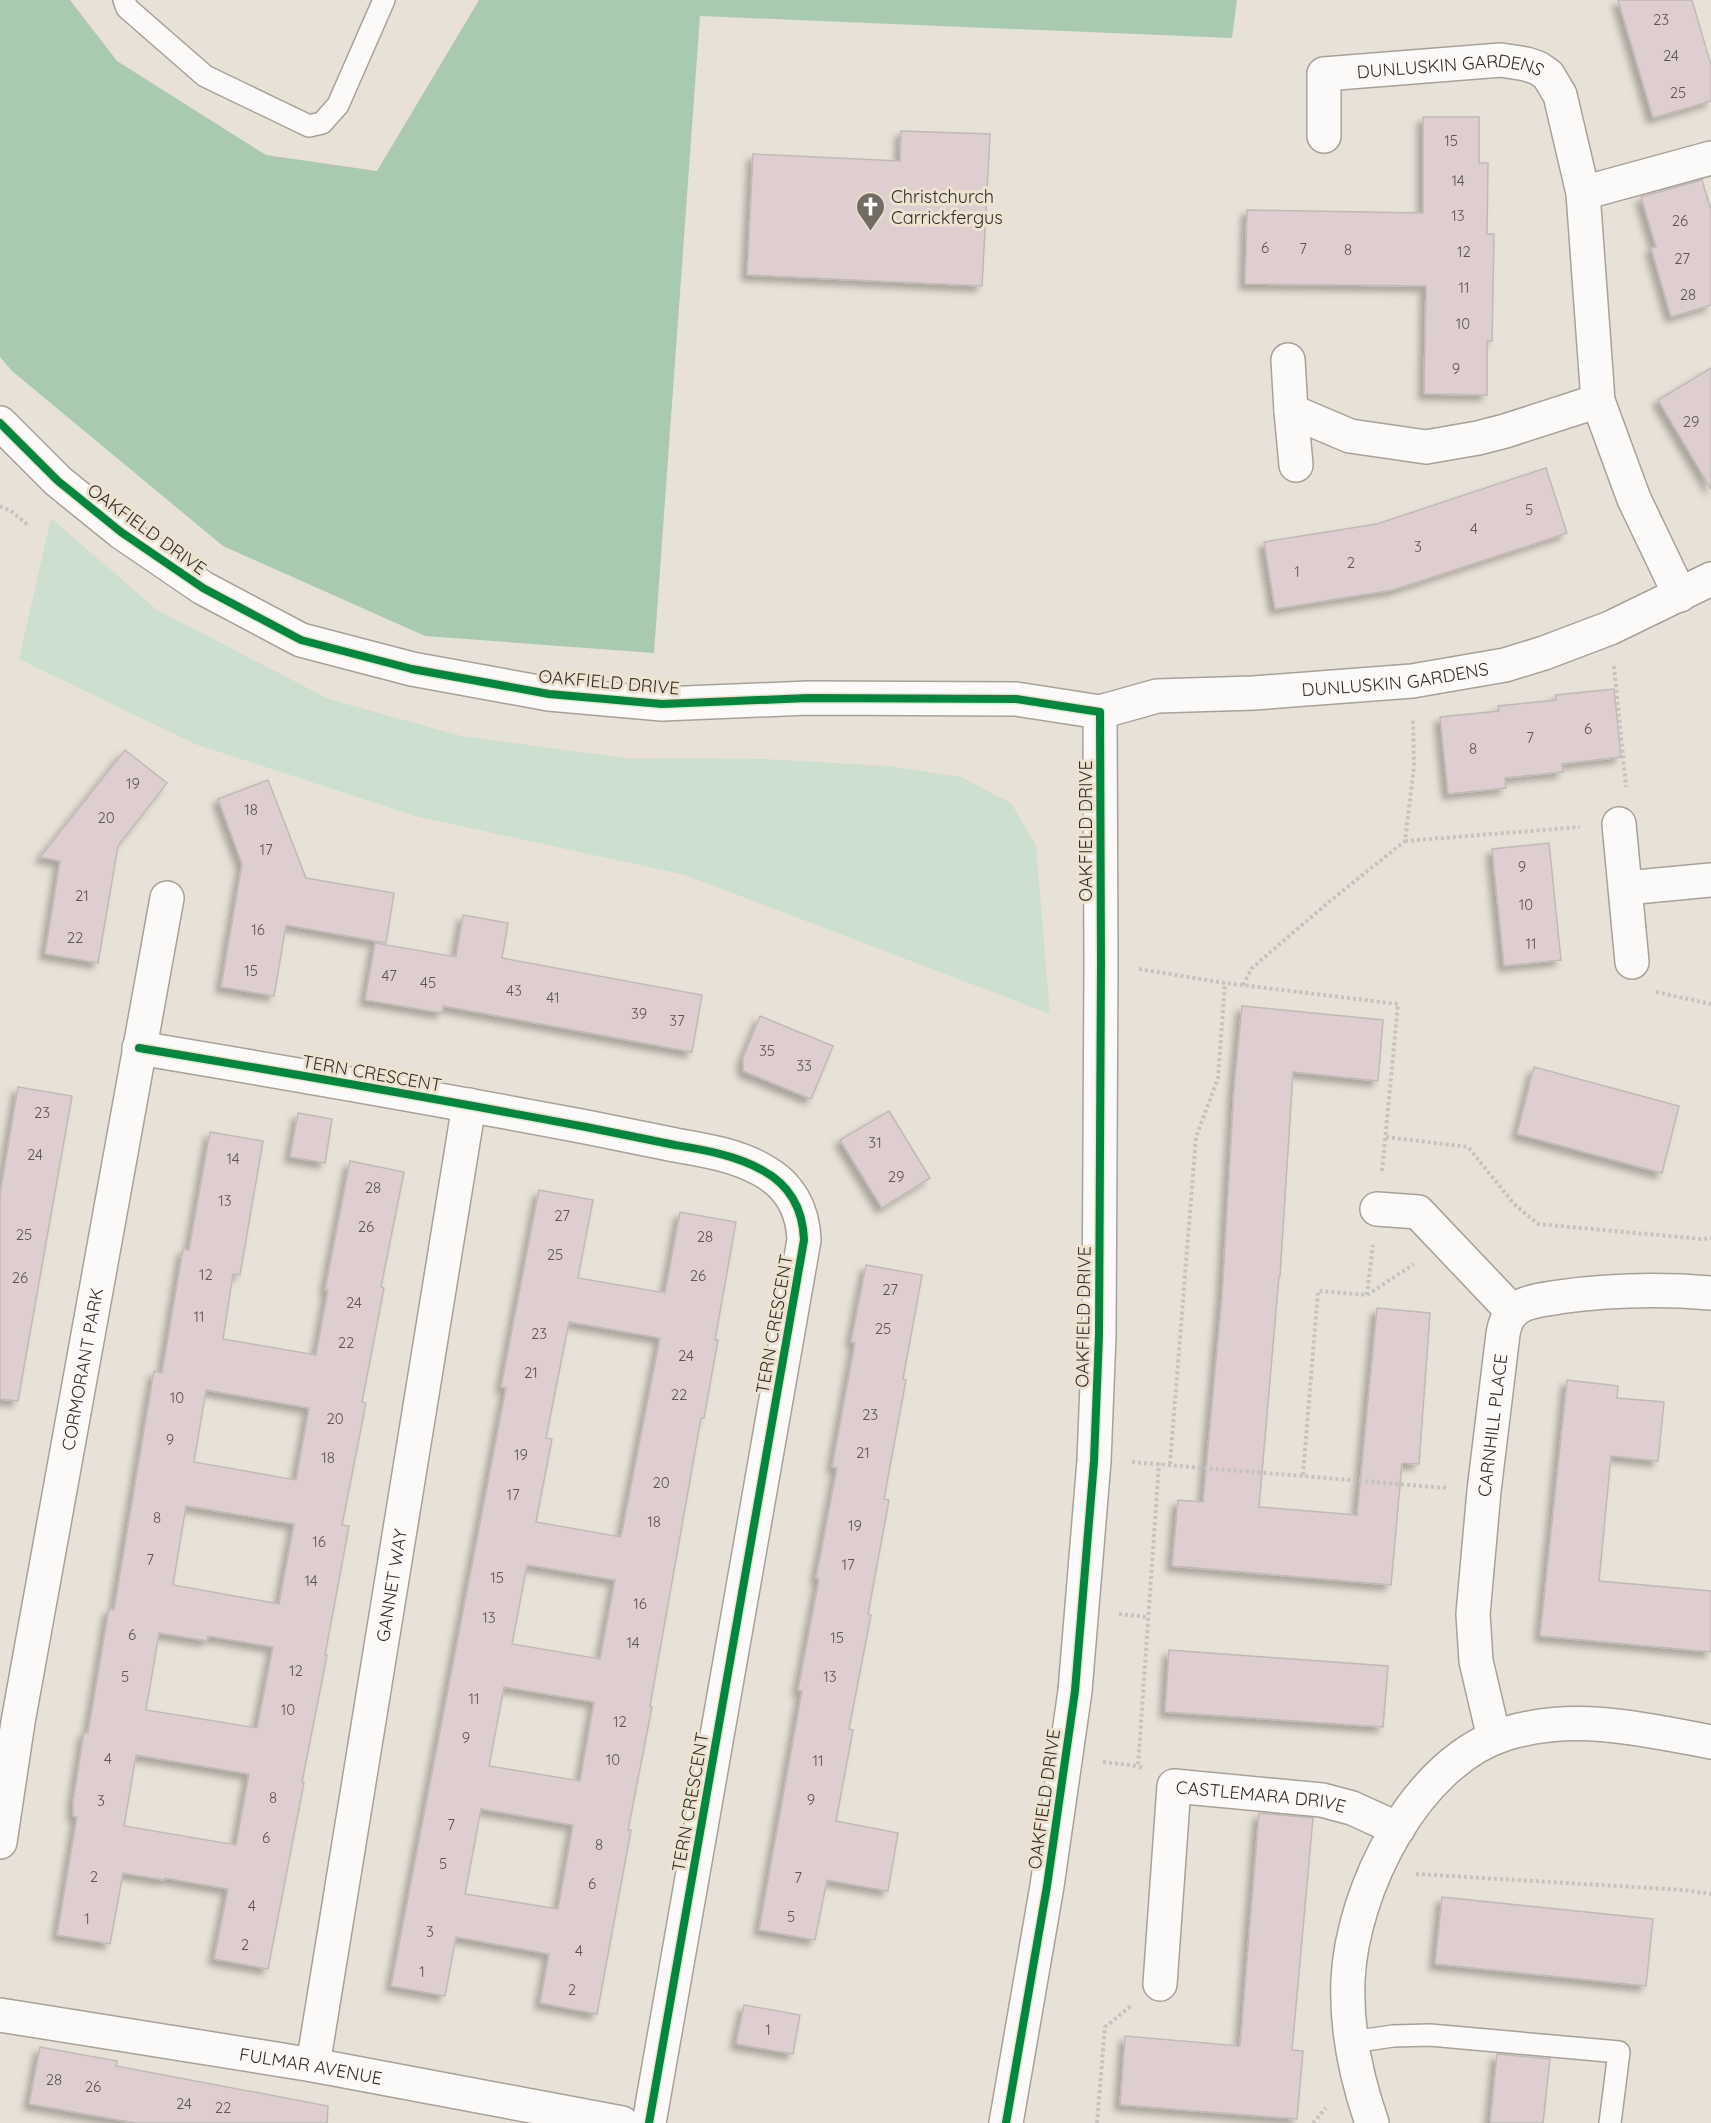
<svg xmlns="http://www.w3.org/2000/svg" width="1711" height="2123" font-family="Quicksand,sans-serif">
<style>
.green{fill:#cddfce}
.forest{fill:#aacab0}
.building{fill:#deced0;stroke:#c0bab7;stroke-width:1.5;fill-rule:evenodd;filter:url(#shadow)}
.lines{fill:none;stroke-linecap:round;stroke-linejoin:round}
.lane-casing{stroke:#a6a199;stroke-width:24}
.street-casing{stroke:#a6a199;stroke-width:36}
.secondary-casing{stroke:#a6a199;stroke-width:36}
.path{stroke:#c5c3c0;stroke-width:4;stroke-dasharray:3 3;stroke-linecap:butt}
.lane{stroke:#fcfaf9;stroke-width:21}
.street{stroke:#fcfaf9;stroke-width:33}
.secondary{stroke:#fcfaf9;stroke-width:33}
.cycleway-casing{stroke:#eee2d1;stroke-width:11}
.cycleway{stroke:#00873e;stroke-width:8}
.labels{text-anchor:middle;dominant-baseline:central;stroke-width:6;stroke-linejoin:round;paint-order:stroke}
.number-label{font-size:15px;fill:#5d5550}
.street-label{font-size:18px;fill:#322d26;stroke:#eee2d1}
.poi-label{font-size:18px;fill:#322d26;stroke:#eee2d1;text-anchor:start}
</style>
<defs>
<filter id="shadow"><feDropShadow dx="-5.5" dy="5.5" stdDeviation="3" flood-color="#0004"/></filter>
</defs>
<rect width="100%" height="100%" fill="#e8e1d7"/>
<polygon class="green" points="51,518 157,610 329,699 461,736 625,758 763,759 889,766 961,777 1011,803 1036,845 1050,1014 685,875 415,816 195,744 19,659"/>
<polygon class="forest" points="0,0 70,0 117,61 266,155 377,171 479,0 1237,0 1232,38 700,16 654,653 425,636 223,546 12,371 0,357"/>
<g class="building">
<polygon points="1618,0 1692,0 1711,65 1711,101 1653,118"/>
<polygon points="1423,117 1479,117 1479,163 1488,163 1487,234 1494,234 1492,341 1487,341 1487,395 1424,394 1426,286 1245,284 1247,210 1423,213"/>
<polygon points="901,131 990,134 982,286 747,275 753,154 900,161"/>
<polygon points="1702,180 1711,210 1711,305 1671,317 1651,248 1656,247 1641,197"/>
<polygon points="1711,368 1711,489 1658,400"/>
<polygon points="1546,468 1567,533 1393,590 1275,609 1264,542 1377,524"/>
<polygon points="1614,689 1621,757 1562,764 1563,772 1505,778 1506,788 1448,794 1440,717 1499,711 1498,706 1556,700 1556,695"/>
<polygon points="125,750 167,783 118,846 98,963 45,954 60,861 40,857"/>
<polygon points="268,780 306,878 394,893 386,943 286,925 274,996 221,987 242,864 218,799"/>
<polygon points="1549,843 1561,960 1504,966 1492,849"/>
<polygon points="463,915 508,923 502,958 702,995 692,1052 443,1006 442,1013 365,1000 375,943 456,957"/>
<polygon points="1242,1006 1383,1020 1378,1081 1293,1072 1280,1276 1279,1276 1259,1507 1357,1515 1377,1308 1430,1313 1419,1464 1402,1463 1391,1585 1172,1566 1178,1500 1203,1502 1222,1296 1234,1088"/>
<polygon points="760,1016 833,1046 811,1099 743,1071 743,1058"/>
<polygon points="1534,1067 1679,1106 1662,1173 1517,1134"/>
<polygon points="18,1087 72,1096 18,1401 0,1399 0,1195"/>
<polygon points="889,1111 930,1178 882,1208 840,1140"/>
<polygon points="298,1113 332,1119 325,1163 290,1157"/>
<path d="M 210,1132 L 263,1141 L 240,1275 L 233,1274 L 223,1339 L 316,1355 L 328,1290 L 325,1290 L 350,1161 L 404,1172 L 381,1287 L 384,1288 L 362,1402 L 366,1403 L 342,1525 L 349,1526 L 325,1655 L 327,1655 L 302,1782 L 304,1783 L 268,1969 L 214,1959 L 228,1889 L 165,1878 L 164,1880 L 123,1873 L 110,1944 L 57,1935 L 77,1817 L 73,1816 L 73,1802 L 84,1732 L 88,1733 L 109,1609 L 114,1610 L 154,1371 L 162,1373 L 183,1249 L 189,1250 ZM 206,1390 L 309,1408 L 296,1480 L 194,1462 ZM 186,1506 L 294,1524 L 279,1604 L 173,1585 ZM 159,1633 L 207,1641 L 208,1636 L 273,1647 L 257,1728 L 146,1710 ZM 136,1755 L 249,1774 L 236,1845 L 124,1826 Z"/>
<path d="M 539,1190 L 593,1200 L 578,1278 L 665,1293 L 680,1212 L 736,1222 L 715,1340 L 718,1340 L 704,1418 L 701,1418 L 650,1706 L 652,1707 L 628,1830 L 631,1830 L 597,2014 L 540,2003 L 549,1954 L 456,1937 L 445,1996 L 391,1986 L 506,1388 L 501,1387 ZM 569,1322 L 660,1338 L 621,1537 L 536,1522 L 552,1439 L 546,1438 ZM 527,1565 L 615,1580 L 600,1659 L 512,1644 ZM 504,1687 L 594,1702 L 580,1781 L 489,1766 ZM 481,1809 L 573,1825 L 558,1909 L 465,1894 Z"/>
<polygon points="866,1265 922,1275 903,1379 906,1380 884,1499 889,1500 868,1614 871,1615 849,1729 853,1730 836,1821 898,1833 888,1891 827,1880 815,1940 759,1930 802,1691 798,1690 819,1579 816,1578 837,1468 832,1467 855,1343 851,1342"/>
<polygon points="1567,1380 1618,1386 1617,1398 1664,1402 1658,1461 1611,1456 1599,1581 1711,1591 1711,1652 1540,1636"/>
<polygon points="1169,1650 1388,1666 1383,1727 1165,1712"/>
<polygon points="1259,1813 1313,1818 1292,2050 1303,2051 1297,2119 1120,2105 1125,2036 1240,2046"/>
<polygon points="1442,1897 1653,1919 1646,1986 1435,1964"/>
<polygon points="744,2005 800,2015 793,2054 736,2044"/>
<polygon points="40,2047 117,2061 116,2066 328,2106 327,2123 135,2123 29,2104"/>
<polygon points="1497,2054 1550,2059 1543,2123 1490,2123"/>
</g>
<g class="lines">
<defs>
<g id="lane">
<polyline points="124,0 127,8 205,76 309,126 322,123 338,105 384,0"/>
<polyline points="1352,2042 1393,2036 1430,2035 1619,2052 1610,2123"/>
</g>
<g id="street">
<path id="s1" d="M 1324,136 L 1324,74 L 1501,60 L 1526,64 L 1538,68 L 1548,75 L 1560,95 L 1583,193 L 1598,401 L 1634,499 L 1680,595"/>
<polyline points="1583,193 1711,158"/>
<polyline points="1288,360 1291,411 1350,436 1426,447 1478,438 1505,431 1598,401"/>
<polyline points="1291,411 1296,465"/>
<polyline points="1619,824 1632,962"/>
<polyline points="1626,888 1711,880"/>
<path d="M 139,1048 C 289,1073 438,1099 586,1127 C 616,1133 646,1139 675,1145 C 704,1150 736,1155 762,1170 C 790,1185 803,1210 804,1240 L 649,2123"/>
<polyline points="1377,1209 1418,1212 1513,1312"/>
<path id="s2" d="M 1494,1738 L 1476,1661 L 1473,1614 L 1484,1491 L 1503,1334 C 1505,1321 1511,1310 1523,1305 C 1534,1300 1548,1299 1559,1297 C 1609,1290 1661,1289 1711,1293"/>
<path id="s3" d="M 0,1842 L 18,1722 L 167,898"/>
<path id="s4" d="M 1160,1984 L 1174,1786 L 1322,1800 L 1352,1808 L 1398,1829"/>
<path id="s5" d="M 0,2015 L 313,2065 L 622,2123"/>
<path id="s6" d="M 313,2065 L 469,1105"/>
<path d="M 1372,2123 C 1356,2077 1346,2028 1348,1980 C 1352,1890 1416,1760 1508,1733 C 1577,1713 1643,1729 1711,1742"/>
</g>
<g id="secondary">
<polyline points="0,423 58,481 121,532 203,588 301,640 412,669 549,694 662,704 808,698 1016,699 1100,712 1101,963 1099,1335 1094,1461 1075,1691 1047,1886 1006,2123"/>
<path id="s7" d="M 1100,712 L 1157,696 L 1254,693 L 1412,681 L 1505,665 L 1544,653 L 1610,628 L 1711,579"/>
</g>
</defs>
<use href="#lane" class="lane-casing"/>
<use href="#street" class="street-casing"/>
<use href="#secondary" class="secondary-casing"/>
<g class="path">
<polyline points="0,506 11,511 28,525"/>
<polyline points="1614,666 1626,787"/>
<polyline points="1405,841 1580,827"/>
<polyline points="1139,969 1225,983 1398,1004 1382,1172"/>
<polyline points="1243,985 1252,968 1330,901 1405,841 1414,767 1413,718"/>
<polyline points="1656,992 1711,1004"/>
<polyline points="1386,1137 1468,1147 1514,1204 1538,1224 1702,1239 1711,1238"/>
<polyline points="1367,1295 1373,1245"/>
<polyline points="1132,1462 1447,1488"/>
<polyline points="1170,1464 1196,1137 1218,1078 1225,983"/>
<polyline points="1303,1475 1318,1291 1367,1295 1414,1264"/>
<polyline points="1119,1614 1149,1617"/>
<polyline points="1103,1762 1138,1766"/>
<polyline points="1142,1768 1138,1766 1159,1463"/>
<polyline points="1416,1874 1684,1890 1711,1894"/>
<polyline points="1097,2123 1105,2027 1131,2006"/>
<polyline points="1313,2123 1326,2108"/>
</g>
<use href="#lane" class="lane"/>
<use href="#street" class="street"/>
<use href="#secondary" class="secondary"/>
<defs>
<g id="cycleway">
<polyline points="0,423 58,481 121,532 203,588 301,640 412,669 549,694 662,704 808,698 1016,699 1100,712 1101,963 1099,1335 1094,1461 1075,1691 1047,1886 1006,2123"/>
<path d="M 139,1048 C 289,1073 438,1099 586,1127 C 616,1133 646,1139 675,1145 C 704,1150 736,1155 762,1170 C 790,1185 803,1210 804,1240 L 649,2123"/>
</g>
</defs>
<use href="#cycleway" class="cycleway-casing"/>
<use href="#cycleway" class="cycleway"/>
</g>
<defs>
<symbol id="church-pin" viewBox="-11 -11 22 30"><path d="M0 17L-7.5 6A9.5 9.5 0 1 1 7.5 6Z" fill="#726c64" stroke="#eee2d1"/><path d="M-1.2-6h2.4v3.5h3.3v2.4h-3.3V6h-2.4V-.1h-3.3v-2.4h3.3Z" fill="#fff"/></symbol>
</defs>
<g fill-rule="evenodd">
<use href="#church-pin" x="854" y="190" width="33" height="45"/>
</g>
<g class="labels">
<g class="number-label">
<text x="1661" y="19">23</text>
<text x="1671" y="55">24</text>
<text x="1678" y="92">25</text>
<text x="1451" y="140">15</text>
<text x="1458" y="180">14</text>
<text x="1458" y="215">13</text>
<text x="1680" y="220">26</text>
<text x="1265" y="247">6</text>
<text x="1303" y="248">7</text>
<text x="1348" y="249">8</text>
<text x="1464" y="251">12</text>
<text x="1682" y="258">27</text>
<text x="1464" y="287">11</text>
<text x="1688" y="294">28</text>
<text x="1463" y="323">10</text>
<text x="1456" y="368">9</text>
<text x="1691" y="421">29</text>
<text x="1529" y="509">5</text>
<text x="1474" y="528">4</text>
<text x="1418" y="546">3</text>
<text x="1351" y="562">2</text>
<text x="1297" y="571">1</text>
<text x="1588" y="728">6</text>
<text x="1530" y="737">7</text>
<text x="1473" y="748">8</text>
<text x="133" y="783">19</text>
<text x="251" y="809">18</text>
<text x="106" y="817">20</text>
<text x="266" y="849">17</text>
<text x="1522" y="866">9</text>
<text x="82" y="895">21</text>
<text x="1526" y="904">10</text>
<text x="258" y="929">16</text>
<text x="75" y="937">22</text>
<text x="1531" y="943">11</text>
<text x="251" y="970">15</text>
<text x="389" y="975">47</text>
<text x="428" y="982">45</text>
<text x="514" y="990">43</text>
<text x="553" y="997">41</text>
<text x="639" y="1013">39</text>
<text x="677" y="1020">37</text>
<text x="767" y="1050">35</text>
<text x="804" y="1065">33</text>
<text x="42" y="1112">23</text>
<text x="875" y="1142">31</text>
<text x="35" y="1154">24</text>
<text x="233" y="1158">14</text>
<text x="896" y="1176">29</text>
<text x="373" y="1187">28</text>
<text x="225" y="1200">13</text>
<text x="562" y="1215">27</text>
<text x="366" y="1226">26</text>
<text x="24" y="1234">25</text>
<text x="705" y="1236">28</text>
<text x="555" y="1254">25</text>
<text x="206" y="1274">12</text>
<text x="698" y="1275">26</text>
<text x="20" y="1277">26</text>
<text x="890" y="1289">27</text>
<text x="354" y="1302">24</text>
<text x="199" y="1316">11</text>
<text x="883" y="1328">25</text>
<text x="539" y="1333">23</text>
<text x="346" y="1342">22</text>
<text x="686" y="1355">24</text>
<text x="531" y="1372">21</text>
<text x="679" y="1394">22</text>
<text x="177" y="1397">10</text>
<text x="870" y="1414">23</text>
<text x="335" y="1418">20</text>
<text x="170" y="1439">9</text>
<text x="863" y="1452">21</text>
<text x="521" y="1454">19</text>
<text x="328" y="1457">18</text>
<text x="661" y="1482">20</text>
<text x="513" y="1494">17</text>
<text x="157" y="1517">8</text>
<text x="654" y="1521">18</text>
<text x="855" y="1525">19</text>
<text x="319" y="1541">16</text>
<text x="150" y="1559">7</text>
<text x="848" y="1564">17</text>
<text x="497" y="1577">15</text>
<text x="311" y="1580">14</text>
<text x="640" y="1603">16</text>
<text x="489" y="1617">13</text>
<text x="132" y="1634">6</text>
<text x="837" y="1637">15</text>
<text x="633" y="1642">14</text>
<text x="296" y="1670">12</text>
<text x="125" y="1676">5</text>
<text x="830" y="1676">13</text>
<text x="474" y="1698">11</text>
<text x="288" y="1709">10</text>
<text x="620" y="1721">12</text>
<text x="466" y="1737">9</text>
<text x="108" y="1758">4</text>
<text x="613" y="1759">10</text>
<text x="818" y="1760">11</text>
<text x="273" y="1797">8</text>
<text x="811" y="1799">9</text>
<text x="101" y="1800">3</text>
<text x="451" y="1824">7</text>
<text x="266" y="1837">6</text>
<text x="599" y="1844">8</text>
<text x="443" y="1863">5</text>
<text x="94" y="1876">2</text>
<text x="798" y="1877">7</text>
<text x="592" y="1883">6</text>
<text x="252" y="1905">4</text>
<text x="791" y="1916">5</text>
<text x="87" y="1918">1</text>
<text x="430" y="1931">3</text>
<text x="245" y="1944">2</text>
<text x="579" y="1950">4</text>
<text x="422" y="1971">1</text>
<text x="572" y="1989">2</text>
<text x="768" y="2029">1</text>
<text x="54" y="2079">28</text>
<text x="93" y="2086">26</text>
<text x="184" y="2103">24</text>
<text x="223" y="2107">22</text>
</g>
<g class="street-label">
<text stroke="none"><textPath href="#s1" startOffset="189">DUNLUSKIN GARDENS</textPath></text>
<text transform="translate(147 529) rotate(36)">OAKFIELD DRIVE</text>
<text stroke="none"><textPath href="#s7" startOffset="298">DUNLUSKIN GARDENS</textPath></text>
<text transform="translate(609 682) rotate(5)">OAKFIELD DRIVE</text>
<text transform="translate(1085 831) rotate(-90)">OAKFIELD DRIVE</text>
<text transform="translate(372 1073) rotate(10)">TERN CRESCENT</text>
<text transform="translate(1083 1317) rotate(-89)">OAKFIELD DRIVE</text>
<text transform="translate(774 1324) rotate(-80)">TERN CRESCENT</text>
<text stroke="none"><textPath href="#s3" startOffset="480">CORMORANT PARK</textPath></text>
<text stroke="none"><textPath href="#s2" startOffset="316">CARNHILL PLACE</textPath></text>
<text stroke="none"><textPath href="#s6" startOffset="486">GANNET WAY</textPath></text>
<text transform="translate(1044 1799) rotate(-82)">OAKFIELD DRIVE</text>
<text stroke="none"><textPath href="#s4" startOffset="286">CASTLEMARA DRIVE</textPath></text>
<text transform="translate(690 1802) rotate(-80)">TERN CRESCENT</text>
<text stroke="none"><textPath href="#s5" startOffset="315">FULMAR AVENUE</textPath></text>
</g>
<g class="poi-label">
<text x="891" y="196">Christchurch<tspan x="891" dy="21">Carrickfergus</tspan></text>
</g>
</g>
</svg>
